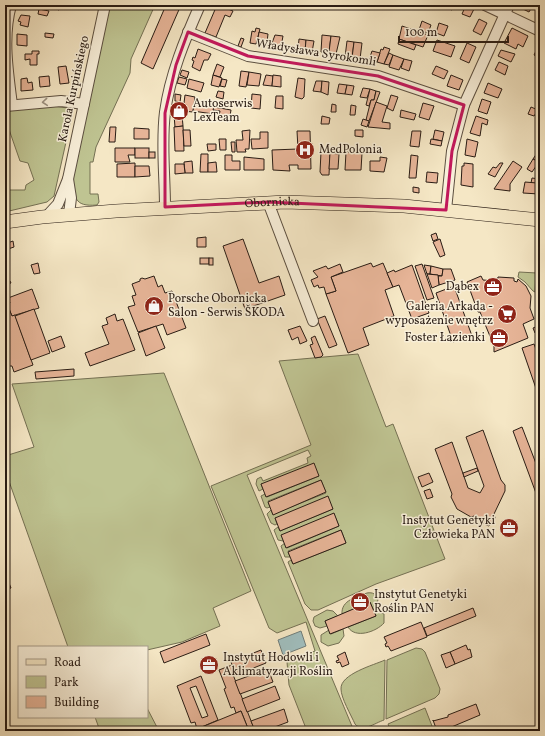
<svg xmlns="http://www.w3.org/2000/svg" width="545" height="736" font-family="Vollkorn,serif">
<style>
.green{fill:#bfc492;stroke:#747053}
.water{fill:#a0bebe;stroke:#707d7a}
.building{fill:#e6b497;stroke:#291c14;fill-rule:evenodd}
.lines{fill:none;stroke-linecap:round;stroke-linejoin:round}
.minor-casing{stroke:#5c4f40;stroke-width:12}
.major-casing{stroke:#291c14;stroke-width:14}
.minor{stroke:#f8efd9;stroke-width:10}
.major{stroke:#f5e7c5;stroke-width:13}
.oneway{stroke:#9b9080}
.marked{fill:none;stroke:#c2185b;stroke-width:3;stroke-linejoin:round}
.labels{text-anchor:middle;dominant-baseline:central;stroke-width:3;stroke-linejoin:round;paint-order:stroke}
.street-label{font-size:12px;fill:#291c14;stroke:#f8efd9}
.poi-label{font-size:12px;fill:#291c14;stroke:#f8efd9;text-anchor:start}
</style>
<rect width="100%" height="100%" fill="#f5e7c5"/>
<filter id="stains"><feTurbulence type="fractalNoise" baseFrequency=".005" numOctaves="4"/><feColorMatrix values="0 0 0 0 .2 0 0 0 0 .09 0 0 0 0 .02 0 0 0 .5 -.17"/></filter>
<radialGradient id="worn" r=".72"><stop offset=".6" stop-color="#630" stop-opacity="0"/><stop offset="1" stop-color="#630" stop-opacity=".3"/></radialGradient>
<g class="green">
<path d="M 110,5 L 155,5 L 131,59 L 130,73 L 96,147 L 93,162 L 90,162 L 90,194 L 98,194 L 99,202 L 97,205 C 73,207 75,197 72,177 Z"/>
<polygon points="52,106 68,108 72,115 54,196 47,202 5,212 5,190 25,190 26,185 34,180 28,163 20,161 5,118 5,111"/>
<polygon points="539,267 540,273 536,275 535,292 533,291 525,282 518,277 519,272 537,273"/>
<polygon points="358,354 386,427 393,424 445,559 376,584 318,610 311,610 305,604 288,562 291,560 293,564 346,543 341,530 288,551 290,557 285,557 281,546 285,543 287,548 339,526 334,514 283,541 278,540 274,530 278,527 280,531 333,509 275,518 277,524 275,525 271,523 267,514 271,510 273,514 326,493 321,480 268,501 270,507 267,508 265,507 261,496 265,494 267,497 319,476 261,484 263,489 259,491 256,484 257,479 261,477 263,481 308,463 307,458 311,456 308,450 247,475 354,731 307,731 289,685 287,662 315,651 306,622 277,633 269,628 211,486 311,445 279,361"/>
<polygon points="164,373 251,591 213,608 220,626 182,642 147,650 147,647 68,647 5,470 5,456 34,447 12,384"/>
<path d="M 367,593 C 373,592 376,594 378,600 L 375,606 L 377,611 L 384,614 L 384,623 C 376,632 355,639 348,627 L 376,616 L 370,602 L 342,614 C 341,600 357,597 367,593 Z"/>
<polygon points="327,610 333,611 338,616 325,621 327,626 320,628 315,626 313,621 314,617"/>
<polygon points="343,629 344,636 339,643 328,646 321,642 321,635 329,630 331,634"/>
<polygon points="416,648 422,649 425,652 440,689 439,694 435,698 386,719 387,660"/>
<path d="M 385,660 L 384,720 C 375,723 362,733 355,724 C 351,715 341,698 341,689 C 340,674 374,665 385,660 Z"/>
<polygon points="147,708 159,731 100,731 95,717 147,717"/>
<polygon points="425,708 432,726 421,731 391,731 388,724"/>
</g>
<polygon class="water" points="301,631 306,646 283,655 278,640"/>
<g class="building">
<polygon points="44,5 61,5 59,10"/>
<polygon points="166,5 181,5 153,69 141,63"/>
<polygon points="217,5 230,5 228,9 233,11 230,17 225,15 216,37 205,33"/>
<polygon points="438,5 454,5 452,10"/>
<polygon points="466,5 474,9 470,17 462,14"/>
<polygon points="523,5 533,5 529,12 521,8"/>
<polygon points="39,9 49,11 47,16 38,14"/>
<polygon points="21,15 30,16 28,27 20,25 21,22 18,21"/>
<polygon points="479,19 487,23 481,35 473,31"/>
<polygon points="422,21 431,25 428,33 419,30"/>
<polygon points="439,23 448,26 444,36 436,33"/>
<polygon points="402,26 428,35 423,47 399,39"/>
<polygon points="256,28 260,29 256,44 250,43 252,31 255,32"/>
<polygon points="512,28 528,36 523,47 518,44 516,49 504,43"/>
<polygon points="259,32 268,34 267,42 262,45 257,44"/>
<polygon points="45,33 54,34 53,38 45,37"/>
<polygon points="17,34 27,35 27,46 17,45"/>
<polygon points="275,35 283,36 281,47 274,46 274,44 272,43"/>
<polygon points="322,35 331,36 329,52 321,52"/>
<polygon points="331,36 340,37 336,54 329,52"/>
<polygon points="241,38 244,39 241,47 238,46"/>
<polygon points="299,39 306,40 305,51 298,50"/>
<polygon points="399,39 416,45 414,50 398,44"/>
<polygon points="306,40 314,41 312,52 305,51"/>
<polygon points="437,40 455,46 451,57 433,51"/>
<polygon points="347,41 354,42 352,58 345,57"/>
<polygon points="354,42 362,43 360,59 352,58"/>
<polygon points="467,43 476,47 469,63 460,59"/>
<polygon points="539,45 540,45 540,58 534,55"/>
<polygon points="384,47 390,49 384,64 377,62 381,49 383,50"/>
<polygon points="198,49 211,54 208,60 204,60 200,71 192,67 194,61 192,60 193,57 195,58"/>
<polygon points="501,50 515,54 511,62 498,56"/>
<polygon points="32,51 39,51 39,54 37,54 37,65 30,65 30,59 25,60 25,54 32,54"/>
<polygon points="372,51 380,53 377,62 369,60"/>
<polygon points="389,53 393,55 389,65 384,64"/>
<polygon points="393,55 404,59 399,70 389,67"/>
<polygon points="404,59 412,61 409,71 401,68"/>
<polygon points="499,62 508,66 505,75 495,70"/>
<polygon points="217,64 224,67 220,77 213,75"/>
<polygon points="66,66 69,83 60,84 58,67"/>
<polygon points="436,66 448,71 444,79 432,74"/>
<polygon points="182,70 189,72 187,78 180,75"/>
<polygon points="241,71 249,72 246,87 239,86"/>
<polygon points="249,72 261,74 259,86 247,85"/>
<polygon points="213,75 222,78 219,87 211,85"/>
<polygon points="266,75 273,76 272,86 263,85"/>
<polygon points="273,75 281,76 281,87 272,86"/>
<polygon points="451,75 463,80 459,90 447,86"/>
<polygon points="49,76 50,86 40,87 39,77"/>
<polygon points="179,77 187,79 185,85 177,83"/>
<polygon points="27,78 28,83 32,82 33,90 21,91 21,79"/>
<polygon points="298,78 305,79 304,97 302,99 295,97"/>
<polygon points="189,79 204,83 201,92 187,88"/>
<polygon points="222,79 227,80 225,87 220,86"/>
<polygon points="316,81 322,81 321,92 313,91"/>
<polygon points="322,81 329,82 328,95 321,92"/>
<polygon points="488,83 502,89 498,98 484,93"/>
<polygon points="339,84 347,85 345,94 337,93"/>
<polygon points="347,85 354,86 352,95 345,94"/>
<polygon points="363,88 370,89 367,98 360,97"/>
<polygon points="370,89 376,91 374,100 371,100 369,106 366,105"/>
<polygon points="218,91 224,92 223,99 216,97"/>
<polygon points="376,91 380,92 369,121 366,120 371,100 374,100"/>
<polygon points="175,94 181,95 180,102 175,101"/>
<polygon points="252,94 261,95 260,109 251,108"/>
<polygon points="185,95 195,97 193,112 183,111"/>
<polygon points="391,95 398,97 393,111 387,108"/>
<polygon points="276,96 283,96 283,109 275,108"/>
<polygon points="482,99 491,102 487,114 478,111"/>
<polygon points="205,102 218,104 217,108 205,106"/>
<polygon points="376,102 387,106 382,122 390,123 390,129 368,127"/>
<polygon points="423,103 434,106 429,120 419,117"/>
<polygon points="194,104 214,107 213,114 193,111"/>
<polygon points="332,104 336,105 336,112 331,112"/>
<polygon points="351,105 356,106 355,115 350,115"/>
<polygon points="214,107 231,110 230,116 219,116 220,111 213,110"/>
<polygon points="531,107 538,110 534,116 528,114"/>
<polygon points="401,110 416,114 414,120 400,117"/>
<polygon points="174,115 182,115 183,126 175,127"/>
<polygon points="322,116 330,118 329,124 321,124"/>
<polygon points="476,116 488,120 487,125 482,123 480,136 470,133"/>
<polygon points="363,119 369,121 367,127 361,125"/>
<polygon points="183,126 184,151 175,151 174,127"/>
<polygon points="110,127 116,127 115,142 109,142"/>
<polygon points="134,128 149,129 149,139 134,139"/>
<polygon points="183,130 190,130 191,146 184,146"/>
<polygon points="250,130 249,149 245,149 246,152 237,152 236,140 243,140 242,131"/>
<polygon points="355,130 363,130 363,137 355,136"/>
<polygon points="435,130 444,132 442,141 433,139"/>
<polygon points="297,131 310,131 311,169 298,169 298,165 289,165 290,171 273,170 272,150 298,149"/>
<polygon points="412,131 421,131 419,147 410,146"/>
<polygon points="260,132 268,132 268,148 252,149 251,139 260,139"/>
<polygon points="219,139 226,139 226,150 220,150"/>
<polygon points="431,139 442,141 441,146 430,144"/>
<polygon points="467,139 478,142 475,157 465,155"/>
<polygon points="231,142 235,142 235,152 232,152"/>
<polygon points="207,144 216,144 216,150 208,151"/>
<polygon points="115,148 135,148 135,155 128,155 130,162 115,162"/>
<rect x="135" y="148" width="14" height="10"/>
<polygon points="539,150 540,150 540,163 533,159"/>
<rect x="149" y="152" width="6" height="6"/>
<polygon points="321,152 330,153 329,175 322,175 320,172"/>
<polygon points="346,152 362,153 361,170 345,170"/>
<polygon points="330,153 339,154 338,169 329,169"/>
<polygon points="201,154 208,154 208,172 200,172"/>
<polygon points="225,155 232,155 232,161 240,161 240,170 225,170"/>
<polygon points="411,155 418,156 416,178 409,178"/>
<polygon points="244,157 264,159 264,170 244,170"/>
<polygon points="380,157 387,158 384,172 370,171 370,161 380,161"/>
<polygon points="533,159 539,162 532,172 527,169"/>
<polygon points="192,161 193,173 185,173 184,162"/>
<polygon points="513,161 522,167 510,184 510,191 494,189"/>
<polygon points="216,162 217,172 208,172 208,163"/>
<polygon points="135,163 135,177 117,177 117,164"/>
<polygon points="464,163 473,164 473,187 461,185 462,166 464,166"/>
<polygon points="500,163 503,163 495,177 488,174 493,167 496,168"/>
<polygon points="175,164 184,164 185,173 175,174"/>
<polygon points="135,166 149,166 150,176 135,177"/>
<polygon points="427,172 438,173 437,183 426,182"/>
<polygon points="532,178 539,179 538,184 531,183"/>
<polygon points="525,182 537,183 536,189 539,190 539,194 523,193"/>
<polygon points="413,187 419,188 419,193 413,192"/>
<polygon points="436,233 438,239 433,241 431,235"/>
<polygon points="206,237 206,247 197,247 197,238"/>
<polygon points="243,239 259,283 279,276 285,295 245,309 223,246"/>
<polygon points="440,239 445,255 440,257 433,242"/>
<polygon points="13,241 14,247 5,250 5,244"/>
<rect x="200" y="258" width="9" height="6"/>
<rect x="209" y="258" width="4" height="7"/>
<polygon points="38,263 40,273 34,274 31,265"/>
<polygon points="371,263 373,267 383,263 393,287 385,290 394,316 363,328 369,345 348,353 326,294 336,291 331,277"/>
<polygon points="340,264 343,272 331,277 336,291 326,294 324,287 319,288 318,285 314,287 311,280 318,277 313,271 326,266 328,269"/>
<polygon points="422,264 434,298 427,300 415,266"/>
<polygon points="412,265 429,313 412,319 399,285 393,287 387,273 394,270 395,272"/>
<polygon points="424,265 431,266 430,274 427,274"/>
<polygon points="431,266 443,269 442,276 430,274"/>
<polygon points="443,269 451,269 455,280 439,285 438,276 442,276"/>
<polygon points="427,274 438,275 439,285 432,288"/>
<polygon points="5,276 8,281 10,281 11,283 5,285"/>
<polygon points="154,276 158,287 162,285 165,293 172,291 186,328 167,335 163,324 138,332 128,307 135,305 132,296 136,295 132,284 140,281 140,279 142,278 145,279"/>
<polygon points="481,276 483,280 497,281 498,277 514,278 514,281 517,282 518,279 526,286 531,296 530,308 534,319 523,324 528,338 494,352 494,346 480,312 478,312 467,282"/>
<polygon points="454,286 472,336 453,342 436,293"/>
<polygon points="32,289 39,308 12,316 7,304 10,303 8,298"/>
<polygon points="7,304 12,316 15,315 33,365 14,372 12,366 9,366 5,355 5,305"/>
<polygon points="34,309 50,353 31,360 15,316"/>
<polygon points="115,314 117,321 123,319 135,350 90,366 85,353 109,344 102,326 108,324 106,318"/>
<polygon points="325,316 337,345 329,348 317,319"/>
<polygon points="156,326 165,348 146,356 138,333"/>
<polygon points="300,326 307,341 300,344 298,337 292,340 288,330"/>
<polygon points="538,326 540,331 535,333 533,328"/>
<polygon points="61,336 65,347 52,352 48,341"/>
<polygon points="315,336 323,355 321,357 315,358 310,345 313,344 311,338"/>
<polygon points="534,344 540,360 540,400 522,348"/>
<polygon points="74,369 74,376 36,379 35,372"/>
<polygon points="522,427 540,474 540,504 513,431"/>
<polygon points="483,430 501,480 505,485 505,491 494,514 495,518 489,526 484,524 483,521 474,516 471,517 457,509 451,497 452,494 435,449 452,442 468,488 480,493 484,486 466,437"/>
<polygon points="314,463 319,476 266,497 261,484"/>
<polygon points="477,468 478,471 464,477 463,473"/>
<polygon points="429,473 433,482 422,487 418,477"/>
<polygon points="321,480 326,492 273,515 268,502"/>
<polygon points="430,489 433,497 427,499 424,491"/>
<polygon points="328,496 333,509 280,531 275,518"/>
<polygon points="334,513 339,526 286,548 281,535"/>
<polygon points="341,530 346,543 293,564 288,552"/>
<polygon points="5,573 11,588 5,590"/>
<polygon points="370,602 376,616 330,634 325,621"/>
<polygon points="473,608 476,616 427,636 424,628"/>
<polygon points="421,622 427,637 391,651 388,646 386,647 385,644 387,643 384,637"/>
<polygon points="206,634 210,645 164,663 160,652"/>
<polygon points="466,645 468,650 470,649 472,657 455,664 450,652"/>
<polygon points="261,650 266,663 236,675 231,662"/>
<polygon points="345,652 349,664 342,667 340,662 337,663 336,661 339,660 337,656"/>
<polygon points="450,652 455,664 446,668 441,655"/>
<polygon points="232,665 235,671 232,672 255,731 243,731 242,728 247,726 241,711 236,713 234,707 231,708 224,689 226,688 219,670"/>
<polygon points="268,669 273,682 240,694 235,681"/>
<path d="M 201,676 L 218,720 L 197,729 L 195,722 L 191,723 L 177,686 ZM 196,686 L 208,716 L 202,718 L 190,688 Z"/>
<polygon points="275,686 280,699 247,712 242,699"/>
<polygon points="476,704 480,715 442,731 437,731 433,720 433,721 448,717 448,715"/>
<polygon points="284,709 288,722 264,731 255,731 251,721"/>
<polygon points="241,711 247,726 236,731 198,731 197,729"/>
</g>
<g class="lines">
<defs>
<g id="minor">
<path d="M 11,5 C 2,38 8,72 12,105"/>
<polyline points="485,5 540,31"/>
<polyline points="188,32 248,56 378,76 464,105"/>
<polyline points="6,106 61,101 84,104"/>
<polyline points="68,179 71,198 69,214"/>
<polyline points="268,202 313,321"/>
<path d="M 165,207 C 165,176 161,143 165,112 C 170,75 185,39 200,5"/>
<polyline points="446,210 452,151 464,105 509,5"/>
<polyline points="46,217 58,204 68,179 105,5"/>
</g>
<g id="major">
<path id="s1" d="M 5,222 L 42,217 L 116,211 L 285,202 L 404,206 L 540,220"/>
</g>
</defs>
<use href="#minor" class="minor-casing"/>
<use href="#major" class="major-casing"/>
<use href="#minor" class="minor"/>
<use href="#major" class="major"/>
</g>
<defs><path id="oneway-chevron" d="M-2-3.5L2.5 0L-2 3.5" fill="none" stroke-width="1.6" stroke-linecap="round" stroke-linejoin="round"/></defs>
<use class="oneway" href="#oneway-chevron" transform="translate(45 102) rotate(175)"/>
<path class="marked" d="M 188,32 L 248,56 L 378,76 L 464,105 L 452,151 L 446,210 L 268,202 L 165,207 L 165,113 L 176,65 Z"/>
<defs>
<symbol id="shop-disc" viewBox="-11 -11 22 22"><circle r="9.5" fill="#8f2418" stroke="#f8efd9"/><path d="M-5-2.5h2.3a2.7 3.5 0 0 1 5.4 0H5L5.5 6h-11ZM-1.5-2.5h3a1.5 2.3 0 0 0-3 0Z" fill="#fff"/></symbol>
<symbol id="hospital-disc" viewBox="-11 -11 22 22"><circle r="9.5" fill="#8f2418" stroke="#f8efd9"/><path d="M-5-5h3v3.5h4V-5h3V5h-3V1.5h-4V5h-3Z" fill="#fff"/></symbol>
<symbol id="office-disc" viewBox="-11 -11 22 22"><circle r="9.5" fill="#8f2418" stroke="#f8efd9"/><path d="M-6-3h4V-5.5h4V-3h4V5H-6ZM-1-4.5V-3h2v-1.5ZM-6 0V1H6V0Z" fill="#fff"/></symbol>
<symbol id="supermarket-disc" viewBox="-11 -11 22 22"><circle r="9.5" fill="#8f2418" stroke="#f8efd9"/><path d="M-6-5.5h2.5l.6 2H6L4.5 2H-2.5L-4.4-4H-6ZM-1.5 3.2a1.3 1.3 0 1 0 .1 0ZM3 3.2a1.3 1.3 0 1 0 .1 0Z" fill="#fff"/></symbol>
</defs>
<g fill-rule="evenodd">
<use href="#shop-disc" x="168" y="100" width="22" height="22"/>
<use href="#hospital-disc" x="294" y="139" width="22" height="22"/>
<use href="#office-disc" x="482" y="276" width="22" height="22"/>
<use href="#shop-disc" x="143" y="295" width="22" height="22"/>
<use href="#supermarket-disc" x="496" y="303" width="22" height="22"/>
<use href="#office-disc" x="488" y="327" width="22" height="22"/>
<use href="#office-disc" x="498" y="517" width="22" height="22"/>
<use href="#office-disc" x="349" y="591" width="22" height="22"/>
<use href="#office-disc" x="198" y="654" width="22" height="22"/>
</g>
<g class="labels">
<g class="street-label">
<text transform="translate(316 53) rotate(9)">Władysława Syrokomli</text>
<text transform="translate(74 89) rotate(-78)">Karola Kurpińskiego</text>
<text stroke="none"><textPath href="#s1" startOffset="268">Obornicka</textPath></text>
</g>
<g class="poi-label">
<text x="193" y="104">Autoserwis<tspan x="193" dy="14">LexTeam</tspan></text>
<text x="319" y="150">MedPolonia</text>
<text x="479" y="287" text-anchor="end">Dąbex</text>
<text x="168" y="299">Porsche Obornicka<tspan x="168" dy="14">Salon - Serwis ŠKODA</tspan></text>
<text x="493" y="307" text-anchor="end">Galeria Arkada -<tspan x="493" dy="14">wyposażenie wnętrz</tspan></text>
<text x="485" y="338" text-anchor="end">Foster Łazienki</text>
<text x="495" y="521" text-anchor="end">Instytut Genetyki<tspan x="495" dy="14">Człowieka PAN</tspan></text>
<text x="374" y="595">Instytut Genetyki<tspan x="374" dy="14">Roślin PAN</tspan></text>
<text x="223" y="658">Instytut Hodowli i<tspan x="223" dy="14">Aklimatyzacji Roślin</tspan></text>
</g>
</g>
<rect width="545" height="736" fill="none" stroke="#f5e7c5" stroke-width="20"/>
<rect x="6" y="6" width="533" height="724" fill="none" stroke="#291c14" stroke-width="2"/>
<rect x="10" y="10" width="525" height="716" fill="none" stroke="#291c14"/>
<rect x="18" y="646" width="130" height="72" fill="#f8efd9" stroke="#a59b8a"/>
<rect x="26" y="659" width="20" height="6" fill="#f5e7c5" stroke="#a59b8a"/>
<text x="54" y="666" font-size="12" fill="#291c14">Road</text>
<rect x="26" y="676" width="20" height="12" fill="#bfc492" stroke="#a59b8a"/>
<text x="54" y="686" font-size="12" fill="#291c14">Park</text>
<rect x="26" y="696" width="20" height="12" fill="#e6b497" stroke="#a59b8a"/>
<text x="54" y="706" font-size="12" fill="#291c14">Building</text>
<path d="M399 36v6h109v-6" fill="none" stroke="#291c14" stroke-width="2"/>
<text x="405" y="36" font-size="12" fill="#291c14" stroke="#f8efd9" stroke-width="3" paint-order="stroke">100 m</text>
<rect width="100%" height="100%" filter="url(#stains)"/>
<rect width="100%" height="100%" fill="url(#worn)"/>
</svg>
